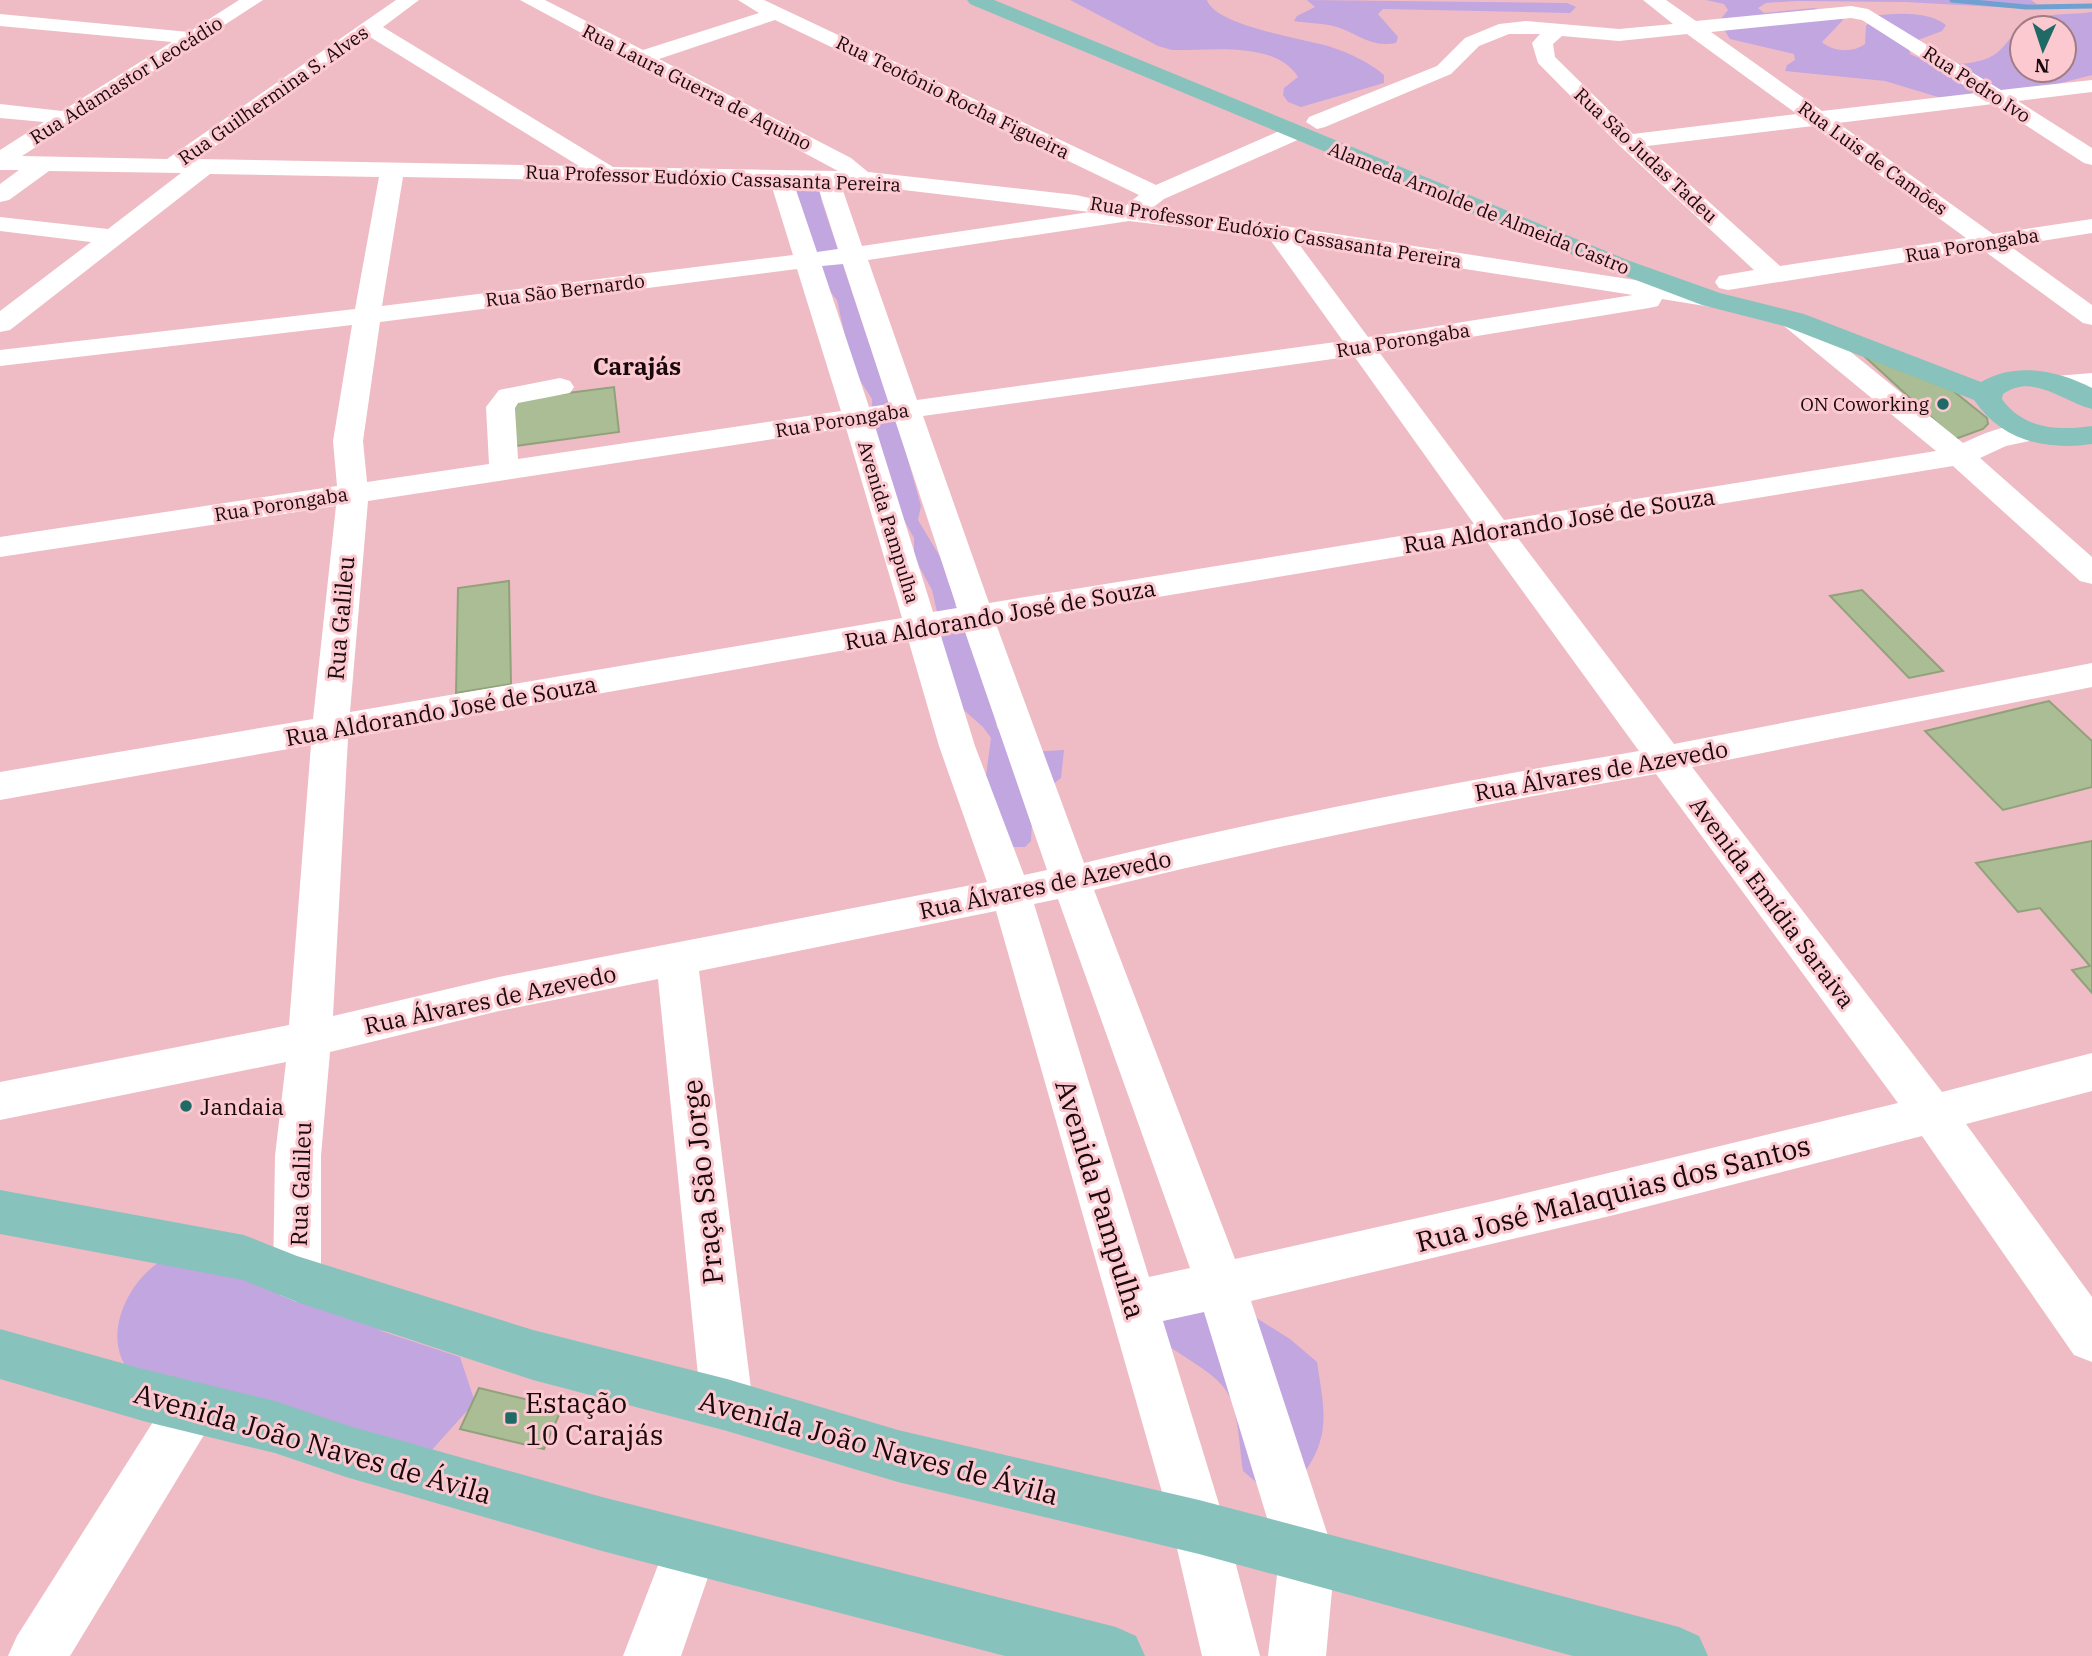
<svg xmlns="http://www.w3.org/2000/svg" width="2092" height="1656" font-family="'IBM Plex Serif',serif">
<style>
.green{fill:#c2a6df;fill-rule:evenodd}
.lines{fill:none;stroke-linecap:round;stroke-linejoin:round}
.stream{stroke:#6ea1d0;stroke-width:5}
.building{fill:#abbd94;stroke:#91a27b;stroke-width:2}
.minor{fill:#fff;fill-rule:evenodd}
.major{fill:#88c2bc;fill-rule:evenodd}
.poi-dot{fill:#1f6a64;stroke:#fcc9d1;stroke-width:2.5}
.labels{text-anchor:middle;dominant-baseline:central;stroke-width:6;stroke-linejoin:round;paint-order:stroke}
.far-street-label{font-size:19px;fill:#19080c;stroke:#fcc9d1}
.far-poi-label{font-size:19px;fill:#19080c;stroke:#fcc9d1;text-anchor:end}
.street-label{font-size:23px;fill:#19080c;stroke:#fcc9d1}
.poi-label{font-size:23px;fill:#19080c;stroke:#fcc9d1;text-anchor:start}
.far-district-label{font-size:24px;font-weight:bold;fill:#19080c;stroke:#fcc9d1}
.near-street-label{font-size:28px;fill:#19080c;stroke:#fcc9d1}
.near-poi-label{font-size:28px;fill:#19080c;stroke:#fcc9d1;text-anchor:start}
</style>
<rect width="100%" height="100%" fill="#efbcc5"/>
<g class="green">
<path d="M 1070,0 L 1207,0 C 1215,26 1306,39 1331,47 C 1349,53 1369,62 1384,75 L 1384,83 L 1301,107 L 1288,102 L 1283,95 L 1284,88 L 1298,77 C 1275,40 1209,51 1172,50 L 1158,46 Z"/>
<path d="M 1307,0 L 1567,3 L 1576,7 L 1570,13 L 1383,9 L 1378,14 L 1398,37 L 1396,43 C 1369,48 1357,32 1333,26 C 1321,23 1307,23 1294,21 L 1297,16 L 1315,7 Z"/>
<path d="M 1706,0 L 2031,0 L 2037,4 L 2015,8 L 1905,2 L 1797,1 L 1766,3 L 1758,8 L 1764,13 L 1814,8 L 1841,15 L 1843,20 L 1822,42 C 1833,52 1853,53 1865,44 L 1866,26 L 1874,16 C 1895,13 1928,11 1946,25 L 1942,31 L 1913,42 L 1909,48 L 1910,54 C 1933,66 1977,69 1998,52 C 2013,39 2011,30 2033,20 C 2051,12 2073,15 2092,12 L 2092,75 L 2057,84 L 1957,97 L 1938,97 L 1885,81 L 1785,71 L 1787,65 L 1795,60 L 1794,54 L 1730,39 L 1719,21 L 1728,10 L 1724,4 ZM 2022,28 L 2064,28 L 2064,70 L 2022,70 Z"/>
<path d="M 792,180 L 821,187 L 821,199 L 869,343 L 878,353 L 921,506 L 918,520 L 942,560 L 948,582 L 957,598 L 955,606 C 983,628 992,695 997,728 L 1017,739 L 1013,753 L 1064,750 L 1061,778 L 1033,799 L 1031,841 L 1025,847 L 1006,847 L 983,798 L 991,738 L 983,727 L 949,697 L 940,660 L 942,634 L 932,590 L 914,557 L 914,538 L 900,513 L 873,433 L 872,399 L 852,368 L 837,300 L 827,288 Z"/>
<path d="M 169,1256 L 186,1256 L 406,1335 L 378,1330 L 460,1357 L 475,1402 L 430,1452 L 136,1381 C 131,1373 124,1365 121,1357 C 107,1320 136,1272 169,1256 Z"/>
<path d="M 1178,1297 L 1250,1314 L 1290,1339 L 1317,1362 C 1323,1404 1332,1433 1306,1470 L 1257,1483 L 1243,1471 C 1233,1385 1238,1391 1165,1344 L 1156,1317 Z"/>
</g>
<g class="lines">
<polyline class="stream" points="1952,0 2026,7 2092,6"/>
</g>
<g class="building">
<polygon points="1863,355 1952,390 1987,418 1988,424 1983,429 1955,439"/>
<polygon points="614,387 619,432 515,446 514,400"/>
<polygon points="509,581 511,684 456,693 458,588"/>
<polygon points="1862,590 1943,671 1909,678 1830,596"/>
<polygon points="2049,701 2092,741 2092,787 2003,810 1925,731"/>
<polygon points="2092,841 2092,993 2072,970 2090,966 2040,908 2018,912 1976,863"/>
<polygon points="479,1388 562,1408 544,1449 460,1429"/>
</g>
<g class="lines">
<g class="minor">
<path d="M 239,0 L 263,0 L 22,156 L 167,159 L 396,0 L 419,0 L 383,27 L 613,167 L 838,171 L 520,0 L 545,0 L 643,50 L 759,13 L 738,0 L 764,0 L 1156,185 L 1286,128 L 1302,128 L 1305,133 L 1302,138 L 1164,199 L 1151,209 L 1277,225 L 1720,293 L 1724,299 L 1720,305 L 1711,307 L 1662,299 L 1658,306 L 1649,308 L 1379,352 L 1504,520 L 1936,451 L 1784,326 L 1781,320 L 1784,314 L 1804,314 L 1963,443 C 1987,432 2017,419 2043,426 L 2048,432 L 2043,438 L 2006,446 L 1980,458 L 2092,557 L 2092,584 L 2080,581 L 1953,466 L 1517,537 L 1674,744 L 2092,663 L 2092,687 L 1692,767 L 1942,1092 L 2092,1053 L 2092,1091 L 1966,1124 L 2092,1297 L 2092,1362 L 2074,1355 L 1922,1136 L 1614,1215 L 1251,1301 L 1335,1557 L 1326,1656 L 1268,1656 L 1279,1557 L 1204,1312 L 1163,1321 L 1226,1527 L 1260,1656 L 1202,1656 L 1172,1527 L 996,911 L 699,971 L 753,1405 L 745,1423 L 727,1431 L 709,1423 L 701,1405 L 658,979 L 499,1011 L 330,1052 L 321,1156 L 321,1279 L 314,1295 L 297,1302 L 280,1295 L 273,1279 L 275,1156 L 286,1062 L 0,1120 L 0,1082 L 289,1025 L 311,745 L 0,800 L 0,772 L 313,719 L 336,506 L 0,557 L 0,537 L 337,486 L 333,441 L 352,325 L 0,366 L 0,350 L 355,309 L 379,177 L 210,174 L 10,330 L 0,332 L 0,311 L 91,242 L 0,231 L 0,217 L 108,229 L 181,173 L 49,171 L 9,200 L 0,202 L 0,184 L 19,170 L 0,170 L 0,150 L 44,122 L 0,118 L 0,104 L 62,111 L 172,42 L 0,26 L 0,14 L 189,32 ZM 775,20 L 1139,195 L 1125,206 L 1076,195 L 868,172 L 851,158 L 659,59 ZM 370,37 L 579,166 L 197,159 ZM 403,177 L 771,184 L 793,255 L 382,306 ZM 794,184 L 817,184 L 838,249 L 817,252 ZM 841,185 L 861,185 L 1090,212 L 862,246 ZM 1129,221 L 1269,238 L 1343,341 L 917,400 L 868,260 ZM 1298,243 L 1633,295 L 1368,337 ZM 843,264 L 889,404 L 869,407 L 822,266 ZM 797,269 L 841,411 L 518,459 L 515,408 L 518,403 L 570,393 L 574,387 L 570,381 L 560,378 L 499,390 L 486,407 L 489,464 L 367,482 L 363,441 L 380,322 ZM 1354,356 L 1474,524 L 989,603 L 923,416 ZM 895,420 L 957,608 L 933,612 L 874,423 ZM 846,428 L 902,618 L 350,712 L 368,501 ZM 1487,542 L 1639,751 C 1452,782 1268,818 1084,863 L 996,624 ZM 964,629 L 1047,870 L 1024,875 L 975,746 L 940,633 ZM 908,639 L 939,746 L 987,882 L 499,977 L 333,1016 L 348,738 ZM 1656,774 L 1898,1103 L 1493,1201 L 1235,1259 L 1094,890 C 1280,844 1467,807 1656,774 ZM 1058,899 L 1190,1268 L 1149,1277 L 1034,904 Z"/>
<path d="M 1643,0 L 1666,0 L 1696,21 L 1851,6 L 1868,9 L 2001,90 L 2092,80 L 2092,92 L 2018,101 L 2092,148 L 2092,165 L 2084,163 L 1993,104 L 1838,123 L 1993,234 L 2092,219 L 2092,233 L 2010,246 L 2092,305 L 2092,325 L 2083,323 L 1983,250 L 1728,290 L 1719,288 L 1715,282 L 1719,276 L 1754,270 L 1620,146 L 1538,63 L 1532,43 L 1540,34 L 1509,34 L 1479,46 L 1451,74 L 1325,127 L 1317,129 L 1306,122 L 1309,117 L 1437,66 L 1465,38 L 1499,24 L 1526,21 L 1619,29 L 1673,24 ZM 1851,18 L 1862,20 L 1976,93 L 1822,111 L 1711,32 ZM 1687,34 L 1797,114 L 1633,134 L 1555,57 L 1553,44 L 1562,36 L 1619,41 ZM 1813,126 L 1966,238 L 1780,266 L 1647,146 Z"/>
<polygon points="2092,373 2092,389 2044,389 2040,383 2044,377"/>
<polygon points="192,1381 210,1389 218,1407 210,1425 70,1656 8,1656 17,1636 174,1389"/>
<polygon points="691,1521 710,1529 718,1548 681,1656 623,1656 672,1529"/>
</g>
<g class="major">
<path d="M 967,0 L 994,0 L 1630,261 L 1720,293 L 1804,314 L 1981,382 C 2016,361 2058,371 2092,388 L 2092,409 C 2062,401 2034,373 2003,394 L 2002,399 C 2023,429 2059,431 2092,426 L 2092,444 C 2045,451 2001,440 1974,400 L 1784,326 L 1702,305 L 1612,271 L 970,4 Z"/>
<polygon points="0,1190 244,1235 297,1256 533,1330 727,1379 898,1430 1199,1500 1679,1627 1699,1636 1708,1656 1573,1656 1199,1554 898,1482 727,1431 533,1380 297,1302 243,1280 0,1234"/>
<polygon points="0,1329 143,1369 275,1401 346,1425 602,1497 1116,1627 1136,1636 1145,1656 1005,1656 602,1551 346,1477 275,1453 143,1421 0,1379"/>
</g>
</g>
<g class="poi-dot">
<circle cx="1943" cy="404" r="7"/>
<circle cx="186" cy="1106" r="7"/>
<rect x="504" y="1411" width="14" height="14" rx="3.5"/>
</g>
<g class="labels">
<g class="far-street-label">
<text transform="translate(126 80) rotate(-32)">Rua Adamastor Leocádio</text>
<text transform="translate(1977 84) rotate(33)">Rua Pedro Ivo</text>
<text transform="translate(697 87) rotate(27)">Rua Laura Guerra de Aquino</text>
<text transform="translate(273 95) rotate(-35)">Rua Guilhermina S. Alves</text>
<text transform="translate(953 97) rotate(26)">Rua Teotônio Rocha Figueira</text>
<text transform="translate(1646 155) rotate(43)">Rua São Judas Tadeu</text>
<text transform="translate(1873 158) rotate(36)">Rua Luis de Camões</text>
<text transform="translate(713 178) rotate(2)">Rua Professor Eudóxio Cassasanta Pereira</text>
<text transform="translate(1479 208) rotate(22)">Alameda Arnolde de Almeida Castro</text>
<text transform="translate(1276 232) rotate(9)">Rua Professor Eudóxio Cassasanta Pereira</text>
<text transform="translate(1972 245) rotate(-9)">Rua Porongaba</text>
<text transform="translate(565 290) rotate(-7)">Rua São Bernardo</text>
<text transform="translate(1403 340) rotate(-9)">Rua Porongaba</text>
<text transform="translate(842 420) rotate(-9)">Rua Porongaba</text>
<text transform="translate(281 504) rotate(-9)">Rua Porongaba</text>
<text transform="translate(889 522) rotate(73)">Avenida Pampulha</text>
</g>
<g class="far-poi-label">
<text x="1929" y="404">ON Coworking</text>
</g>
<g class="street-label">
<text transform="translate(1559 520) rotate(-9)">Rua Aldorando José de Souza</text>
<text transform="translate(1000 614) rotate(-10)">Rua Aldorando José de Souza</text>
<text transform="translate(340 618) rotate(-85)">Rua Galileu</text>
<text transform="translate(441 710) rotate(-10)">Rua Aldorando José de Souza</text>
<text transform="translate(1601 770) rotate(-10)">Rua Álvares de Azevedo</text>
<text transform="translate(1045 884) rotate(-12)">Rua Álvares de Azevedo</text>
<text transform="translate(1773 902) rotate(53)">Avenida Emídia Saraiva</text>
<text transform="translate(490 999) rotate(-12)">Rua Álvares de Azevedo</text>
<text transform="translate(300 1184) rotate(-88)">Rua Galileu</text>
</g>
<g class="poi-label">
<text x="200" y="1106">Jandaia</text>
</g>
<g class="far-district-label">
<text x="637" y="366">Carajás</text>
</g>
<g class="near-street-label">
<text transform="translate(702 1182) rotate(-96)">Praça São Jorge</text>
<text transform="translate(1613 1193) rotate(-14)">Rua José Malaquias dos Santos</text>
<text transform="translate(1101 1199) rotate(73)">Avenida Pampulha</text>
<text transform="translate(313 1443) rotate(16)">Avenida João Naves de Ávila</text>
<text transform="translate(879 1447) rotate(15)">Avenida João Naves de Ávila</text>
</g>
<g class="near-poi-label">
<text x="525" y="1402">Estação<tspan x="525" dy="32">10 Carajás</tspan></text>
</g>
</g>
<g transform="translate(2043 49) rotate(183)"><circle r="33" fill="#fcc9d1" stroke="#a17c82" stroke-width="2"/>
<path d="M0-5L12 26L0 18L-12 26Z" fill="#1f6a64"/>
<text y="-10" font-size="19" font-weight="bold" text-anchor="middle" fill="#19080c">N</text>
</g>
</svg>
